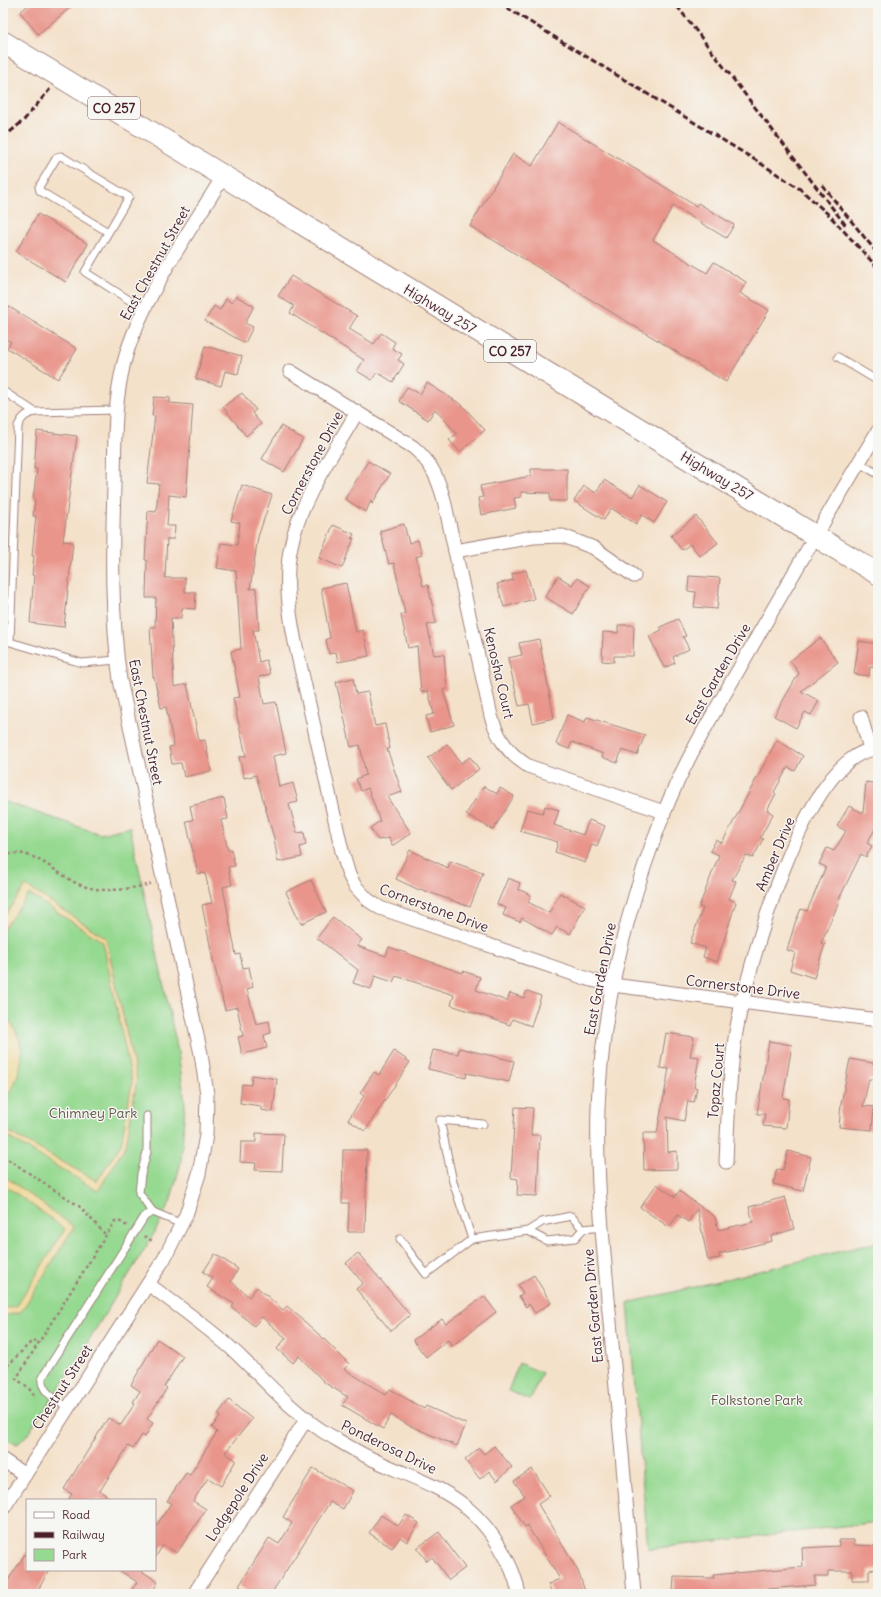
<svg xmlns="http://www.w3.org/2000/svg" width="881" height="1597" font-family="Delius,sans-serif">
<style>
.green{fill:#96d991;stroke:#707c5e}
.sand{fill:#eeda9e;stroke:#9c7c64}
.building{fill:#e9958b}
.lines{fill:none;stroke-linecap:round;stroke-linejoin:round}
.lane-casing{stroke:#9f807a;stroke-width:9}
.street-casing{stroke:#9f807a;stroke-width:15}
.primary-casing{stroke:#9f807a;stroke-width:23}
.path{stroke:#9f807a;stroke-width:2.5;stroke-dasharray:3 3;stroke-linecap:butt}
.lane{stroke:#fff;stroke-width:7}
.street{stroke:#fff;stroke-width:13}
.primary{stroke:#fff;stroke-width:21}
.rail{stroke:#4a1f2b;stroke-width:3;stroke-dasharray:6 3;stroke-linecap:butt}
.labels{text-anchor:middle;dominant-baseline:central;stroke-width:3;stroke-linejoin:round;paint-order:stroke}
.shield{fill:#f6f6f2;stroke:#7e6067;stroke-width:1}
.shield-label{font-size:13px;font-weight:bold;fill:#4a1f2b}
.street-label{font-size:14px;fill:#4a1f2b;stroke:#f6f6f2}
.park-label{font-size:14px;fill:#61574a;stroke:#f6f6f2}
</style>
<rect width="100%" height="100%" fill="#f6f6f2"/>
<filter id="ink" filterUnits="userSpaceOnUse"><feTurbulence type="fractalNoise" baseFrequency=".025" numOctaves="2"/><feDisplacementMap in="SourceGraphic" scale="8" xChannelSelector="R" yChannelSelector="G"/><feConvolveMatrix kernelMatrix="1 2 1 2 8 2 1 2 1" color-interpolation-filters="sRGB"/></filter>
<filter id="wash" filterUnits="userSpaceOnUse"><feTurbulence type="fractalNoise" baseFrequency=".012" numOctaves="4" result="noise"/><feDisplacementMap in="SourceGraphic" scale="16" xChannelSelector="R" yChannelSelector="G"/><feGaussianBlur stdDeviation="0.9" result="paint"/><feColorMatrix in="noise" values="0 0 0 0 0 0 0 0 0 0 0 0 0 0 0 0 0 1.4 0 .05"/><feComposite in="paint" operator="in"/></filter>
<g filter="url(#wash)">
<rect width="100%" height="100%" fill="#f4e1ca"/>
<g class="green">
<polygon points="3,801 100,834 130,827 178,1052 185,1104 181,1162 170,1202 155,1232 64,1381 27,1435 18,1444 3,1439"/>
<polygon points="878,1242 878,1522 648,1549 628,1303"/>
<polygon points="519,1363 542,1373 530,1400 508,1391"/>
</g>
<g class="sand">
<polygon points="26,886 106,938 137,1080 126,1145 98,1191 3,1134 3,1129 97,1181 121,1144 132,1082 103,942 29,894 3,929 3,918"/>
<path d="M 3,1015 C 32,1042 23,1074 3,1103 Z"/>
<polygon points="3,1175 74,1227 21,1312 3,1316 3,1309 17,1306 65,1229 3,1184"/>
</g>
<g id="blocks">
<g class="building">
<polygon points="31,3 76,3 38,34 20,12"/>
<polygon points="558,122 696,206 698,203 734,225 726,238 673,206 653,240 707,273 714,262 746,282 740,293 769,310 726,382 470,226 513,154 532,166"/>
<polygon points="38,214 88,244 66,282 16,252"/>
<polygon points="291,276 357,316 349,329 374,344 381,333 395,342 392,348 402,354 398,360 404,364 393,382 377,372 372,380 357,371 364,360 290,313 294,306 278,296"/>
<polygon points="236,296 254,306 245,323 253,327 245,343 205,321 214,306 220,310 226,299 232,303"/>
<polygon points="3,303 77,349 58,379 7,348 11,342 3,337"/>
<polygon points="205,346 242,356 238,374 225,371 221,386 196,379"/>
<polygon points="427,383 462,405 485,430 460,452 449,440 457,434 435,409 428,420 399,401 407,387 420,394"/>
<polygon points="242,393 256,410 252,413 261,424 246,436 223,407"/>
<polygon points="154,397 170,398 170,403 193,405 186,497 169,495 167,526 175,526 174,539 167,539 165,578 185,578 185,592 196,592 195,609 182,608 181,618 171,618 174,687 187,684 199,741 205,740 211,771 184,777 181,763 172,764 169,747 174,746 166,707 161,708 154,677 153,677 150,627 155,627 156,598 146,598 147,560 145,560 148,511 156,512 159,484 147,483 155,416 152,416"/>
<polygon points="281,426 303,439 284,472 262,459"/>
<polygon points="37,431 77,436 63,541 73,542 64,627 30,623 34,575 32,575 34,556 32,556 36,516 33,516 35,499 33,499 37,469 34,469"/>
<polygon points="368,461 390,474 372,504 371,500 366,512 345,499"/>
<polygon points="531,469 567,469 567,501 550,501 550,493 521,492 521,497 514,498 516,508 481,515 478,498 483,497 480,486 531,476"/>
<polygon points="604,480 632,497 640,485 667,502 654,523 642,515 636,524 611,508 604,520 574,501 584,486 596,493"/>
<polygon points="242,485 272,495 258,537 250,589 256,588 259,630 253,630 259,662 266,660 270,674 259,677 264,704 276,702 286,753 273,756 279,787 293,783 298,802 289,804 297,833 304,832 306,845 300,847 302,857 278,862 274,838 256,775 244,778 239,757 246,756 233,698 240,697 231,651 241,649 236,571 217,568 221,543 237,545 240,523 231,521"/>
<polygon points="696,516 718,543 700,556 690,544 682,550 671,536"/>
<polygon points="404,524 409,543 418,540 422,555 416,557 423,586 428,585 436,623 427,625 434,655 444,654 447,689 443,690 454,725 430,732 426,716 434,714 428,691 421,692 417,646 408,648 401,615 405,614 394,563 389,564 380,531"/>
<polygon points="333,525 354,534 351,539 354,538 342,568 319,558"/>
<polygon points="526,570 534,599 504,607 497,584 513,580 512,574"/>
<polygon points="558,576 572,585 577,578 590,586 573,614 545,597"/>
<polygon points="689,576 720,578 717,609 694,607 696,592 688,591"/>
<polygon points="346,583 356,632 363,630 369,656 338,662 336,652 329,654 326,639 330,638 321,588"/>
<polygon points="678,619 686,636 683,637 689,649 673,657 675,663 664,668 649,636 662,630 660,627"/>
<polygon points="618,625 634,625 633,656 614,656 614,662 602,661 603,632 618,633"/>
<polygon points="820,638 838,662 801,691 819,701 811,715 805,712 796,728 774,716 799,673 790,661"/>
<polygon points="539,639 554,718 533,723 529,704 519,706 508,658 522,655 519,643"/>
<polygon points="859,641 878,644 878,668 870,667 869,676 854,674"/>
<polygon points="353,678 356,694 368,692 375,726 385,724 390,749 387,749 402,792 387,797 411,833 392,846 389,838 378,840 370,828 380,821 368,788 361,791 356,779 366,775 360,745 351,747 336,682"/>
<polygon points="567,715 585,722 587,717 645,735 637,755 622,750 617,763 602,757 603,754 572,742 569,749 556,744"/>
<polygon points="777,740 803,756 795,771 788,767 774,792 776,794 767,810 773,814 760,838 763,839 753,858 746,855 732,880 736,881 729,899 736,902 717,962 703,957 706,948 690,943 703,908 699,907 719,855 710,851 716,840 722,843"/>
<polygon points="447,744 461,763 470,757 479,769 451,790 428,758"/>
<polygon points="866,782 878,784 878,824 867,843 872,846 866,857 861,854 838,901 839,902 821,943 825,944 814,978 790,970 795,953 787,950 795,923 801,909 807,911 826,867 819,864 827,848 834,851 846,831 837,826 849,806 863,813"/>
<polygon points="484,786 497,794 500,788 514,796 493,830 466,814"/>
<polygon points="224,798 228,819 221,820 228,850 231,849 235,866 228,867 232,885 223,887 236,955 240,954 243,968 249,967 253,987 247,989 256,1024 269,1021 271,1033 264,1035 267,1048 242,1054 238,1037 243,1036 237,1007 225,1010 212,955 202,905 212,903 205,873 198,874 186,821 193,820 190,806"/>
<polygon points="545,806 559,810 554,825 583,835 589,820 605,826 597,846 592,844 585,863 555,852 558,842 520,831 527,809 543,813"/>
<polygon points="410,850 448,868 450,861 483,873 470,907 420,889 419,890 396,879"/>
<polygon points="508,878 520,883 518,889 531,895 528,902 549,913 560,893 585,906 570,934 557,927 552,935 522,918 520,922 503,915 506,908 497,904"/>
<polygon points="311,880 326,912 301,924 286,892"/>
<polygon points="333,917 362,940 357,946 386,956 389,947 462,973 463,971 480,977 476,990 507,1001 510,993 524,998 527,991 541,996 531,1026 512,1019 510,1025 451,1005 454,995 396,976 393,982 375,976 371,989 353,983 358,970 317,938"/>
<polygon points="666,1033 694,1037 690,1056 699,1057 694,1087 697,1088 694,1102 688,1101 684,1121 667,1117 668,1152 677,1151 677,1169 644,1170 643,1133 657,1133 669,1069 660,1068"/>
<polygon points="769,1041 792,1045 783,1098 789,1099 786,1128 763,1126 765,1114 757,1114"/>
<polygon points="459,1048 514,1061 509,1082 467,1073 466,1078 428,1069 433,1050 458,1054"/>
<polygon points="394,1051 410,1062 365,1131 348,1120 364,1096 360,1093 374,1072 379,1075"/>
<polygon points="850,1059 878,1064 878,1080 869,1079 863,1106 874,1107 872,1130 839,1127 841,1104"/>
<polygon points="252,1075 277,1079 273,1112 261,1110 261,1106 240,1103 242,1084 251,1085"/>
<polygon points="515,1107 533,1108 531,1135 540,1135 537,1196 517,1195 518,1179 511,1178"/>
<polygon points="256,1133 284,1134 282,1171 255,1170 256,1163 240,1162 241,1142 256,1142"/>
<polygon points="343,1150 367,1150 365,1232 348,1232 349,1203 342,1203"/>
<polygon points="788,1151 811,1157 803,1191 773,1184 777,1169 783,1170"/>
<polygon points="657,1184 675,1197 679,1191 715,1217 718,1230 753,1222 749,1207 785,1197 794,1229 771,1236 772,1241 719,1254 720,1258 708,1260 697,1209 688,1222 678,1215 669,1227 640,1207"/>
<polygon points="358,1253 410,1315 391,1331 356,1289 363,1283 346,1263"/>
<polygon points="215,1254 238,1269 231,1281 249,1297 257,1287 283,1310 287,1306 323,1338 349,1364 344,1369 386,1395 390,1389 424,1409 426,1406 466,1424 457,1446 408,1425 391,1415 383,1429 342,1405 348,1397 325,1383 299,1356 293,1363 277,1349 286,1338 262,1317 254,1326 232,1307 234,1304 207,1287 213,1278 203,1272"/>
<polygon points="534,1275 551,1303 535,1313 529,1304 526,1307 519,1296 523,1293 518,1285"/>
<polygon points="484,1296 496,1312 452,1346 448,1340 426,1357 413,1340 442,1319 446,1324"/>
<polygon points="157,1339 183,1356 164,1387 167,1388 147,1419 153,1423 145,1437 142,1435 133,1449 128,1446 100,1491 113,1500 68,1500 72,1494 64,1489 108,1418 121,1425 135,1403 133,1402 140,1391 131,1385"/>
<polygon points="229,1400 252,1419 225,1453 236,1460 221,1486 208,1478 193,1501 206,1509 177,1553 163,1545 155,1558 155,1528 171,1503 167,1501 186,1473 190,1475 217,1432 212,1427 221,1416 218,1414"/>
<polygon points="494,1446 512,1467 497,1481 489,1471 480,1479 465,1460 479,1448 484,1454"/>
<polygon points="313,1468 353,1491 343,1509 330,1502 271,1594 252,1594 239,1586 269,1538 279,1544 292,1523 283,1517"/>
<polygon points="532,1469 550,1496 538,1504 578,1571 586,1594 552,1594 548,1584 560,1579 527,1525 525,1527 511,1505 525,1496 514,1481"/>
<polygon points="381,1515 398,1526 406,1515 419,1523 407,1542 400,1537 392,1548 369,1533"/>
<polygon points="439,1532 465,1568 449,1580 432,1557 427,1561 417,1548"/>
<polygon points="839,1540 854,1540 854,1545 878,1546 878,1569 869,1570 869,1580 852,1580 852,1571 828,1571 828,1576 815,1576 815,1585 710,1594 673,1594 674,1577 714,1578 713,1575 803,1567 802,1548 839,1546"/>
<polygon points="27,1551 27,1570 49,1570 36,1594 3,1594 3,1588"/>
<polygon points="119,1570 140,1570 158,1582 151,1594 129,1594 137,1582"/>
</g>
</g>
</g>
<g filter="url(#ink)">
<use href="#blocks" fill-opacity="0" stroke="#9f807a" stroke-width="1"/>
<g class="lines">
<defs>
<g id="lane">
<polyline points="108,232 40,191 39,187 57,157 61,156 129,197 85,272 145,310"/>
<polyline points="838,357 878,381"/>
<polyline points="3,391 35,412"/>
<path d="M 116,410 L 35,412 C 26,414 22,417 18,426 L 10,642 L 82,663 L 117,660"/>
<polyline points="859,463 878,474"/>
<polyline points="147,1116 147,1152 141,1174 139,1193 153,1212"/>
<polyline points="483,1124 440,1120 453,1182 472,1239 528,1231"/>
<polyline points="583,1229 571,1216 542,1222 528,1231 547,1241 575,1238 583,1229 603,1227"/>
<polyline points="400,1239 426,1274 472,1239"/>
<path d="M 68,1408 C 58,1400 40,1392 42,1378 L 145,1216 L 153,1212 L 182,1224"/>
</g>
<g id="street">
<path d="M 290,371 L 413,447 C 431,462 438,478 444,500 L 491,716 C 498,739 508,753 528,766 L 664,812"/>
<path d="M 357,412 C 334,453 300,500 291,546 C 284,578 289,611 295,642 L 342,851 L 349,875 L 355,886 L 368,900 L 380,908 L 591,980 L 613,985 L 878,1020"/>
<polyline points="455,551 533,537 563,536 594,548 634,576"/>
<polyline points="861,717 870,749"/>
<path d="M 726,1162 C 728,1118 729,1075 736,1032 C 747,972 805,750 878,749"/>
<path d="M 148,1284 C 177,1305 205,1325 232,1349 C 262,1377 289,1409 324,1432 C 338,1440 352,1449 366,1456 C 399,1473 437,1483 466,1507 C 491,1528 513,1562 519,1594"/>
<polyline points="3,1460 25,1475"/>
<path d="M 3,1509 L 164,1259 L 186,1215 L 199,1174 L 206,1135 L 207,1094 L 201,1054 L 120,680 C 111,615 112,553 114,487 C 115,436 113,383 133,335 C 155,279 193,226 224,175"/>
<polyline points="194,1594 307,1418"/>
<path d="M 634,1594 C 626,1500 618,1405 609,1311 C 603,1238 594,1162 599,1089 C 605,995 629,901 664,813 C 685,759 716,710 744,660 C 788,583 832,506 878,431"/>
</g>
<polyline id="primary" points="3,42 878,574"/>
</defs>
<use href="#lane" class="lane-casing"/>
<use href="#street" class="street-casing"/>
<use href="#primary" class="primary-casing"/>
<g class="path">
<path d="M 3,856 C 33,844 56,876 81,885 C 103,894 129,889 151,884"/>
<polyline points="3,1156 79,1206 106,1235"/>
<polyline points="144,1236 154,1242"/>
<polyline points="3,1370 30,1343 39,1340"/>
<polyline points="34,1396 28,1387 16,1379 115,1221 119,1221 127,1226"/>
</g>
<use href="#lane" class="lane"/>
<use href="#street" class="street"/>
<use href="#primary" class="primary"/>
<g class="rail">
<polyline points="499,3 757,161 800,189 828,214 878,268"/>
<polyline points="677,6 847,227"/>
<polyline points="3,138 24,120 50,89"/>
<polyline points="822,185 878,254"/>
</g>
</g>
</g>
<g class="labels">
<g class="shield">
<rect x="88" y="97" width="52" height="22" rx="3"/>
<rect x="484" y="340" width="52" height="22" rx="3"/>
</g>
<g class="shield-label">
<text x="114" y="108">CO 257</text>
<text x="510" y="351">CO 257</text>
</g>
<g class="street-label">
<text transform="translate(155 263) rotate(-61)">East Chestnut Street</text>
<text transform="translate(440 309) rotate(31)">Highway 257</text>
<text transform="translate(312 463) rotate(-62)">Cornerstone Drive</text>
<text transform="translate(717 476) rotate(31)">Highway 257</text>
<text transform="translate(499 673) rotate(77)">Kenosha Court</text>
<text transform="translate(718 674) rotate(-60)">East Garden Drive</text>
<text transform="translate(146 722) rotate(79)">East Chestnut Street</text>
<text transform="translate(775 854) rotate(-67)">Amber Drive</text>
<text transform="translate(434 908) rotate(20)">Cornerstone Drive</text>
<text transform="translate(600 979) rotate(-79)">East Garden Drive</text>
<text transform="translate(743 987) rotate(7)">Cornerstone Drive</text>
<text transform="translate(716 1081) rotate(-85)">Topaz Court</text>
<text transform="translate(593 1306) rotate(-95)">East Garden Drive</text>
<text transform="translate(62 1387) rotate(-57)">Chestnut Street</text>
<text transform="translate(389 1447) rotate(26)">Ponderosa Drive</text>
<text transform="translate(237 1497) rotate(-57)">Lodgepole Drive</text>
</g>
<g class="park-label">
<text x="93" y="1113">Chimney Park</text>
<text x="757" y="1400">Folkstone Park</text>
</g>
</g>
<rect width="881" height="1597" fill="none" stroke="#f6f6f2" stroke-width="16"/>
<rect x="26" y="1499" width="130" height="72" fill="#f6f6f2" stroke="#b1a0a2"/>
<rect x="34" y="1512" width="20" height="6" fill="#ffffff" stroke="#b1a0a2"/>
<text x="62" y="1519" font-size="12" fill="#4a1f2b">Road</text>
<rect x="34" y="1532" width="20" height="6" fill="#4a1f2b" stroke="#b1a0a2"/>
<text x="62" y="1539" font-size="12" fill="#4a1f2b">Railway</text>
<rect x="34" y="1549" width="20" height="12" fill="#96d991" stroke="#b1a0a2"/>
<text x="62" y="1559" font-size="12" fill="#4a1f2b">Park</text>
</svg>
